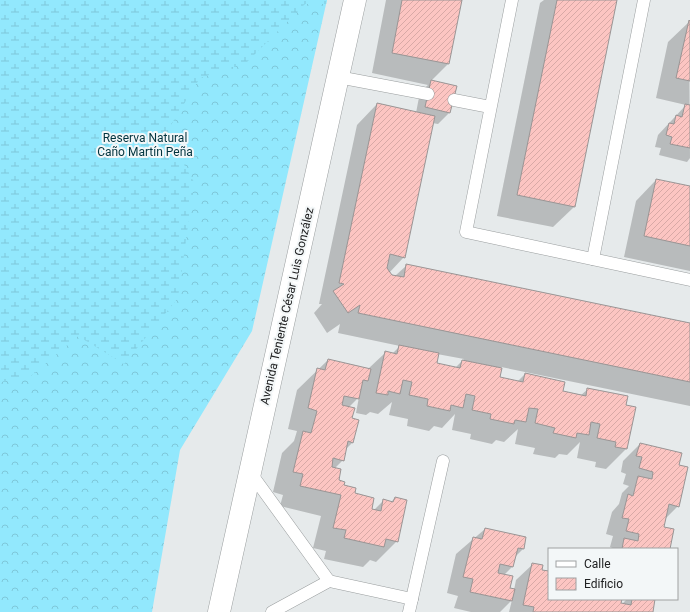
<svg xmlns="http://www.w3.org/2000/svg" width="690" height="612" font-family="Roboto,sans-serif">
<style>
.forest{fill:url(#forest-crowns)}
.wetland{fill:url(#wetland-marsh)}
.shadow{fill:#0003;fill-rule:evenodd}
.building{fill:url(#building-hatch);stroke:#999595}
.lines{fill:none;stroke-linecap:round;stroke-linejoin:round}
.service-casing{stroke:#9a9e9f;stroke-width:13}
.minor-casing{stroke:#9a9e9f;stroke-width:23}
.service{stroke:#fff;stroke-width:12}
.minor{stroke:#fff;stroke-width:22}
.labels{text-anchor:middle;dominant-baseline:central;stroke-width:4;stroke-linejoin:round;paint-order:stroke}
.park-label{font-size:12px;fill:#00333e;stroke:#f3f7f8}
.street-label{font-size:12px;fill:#202122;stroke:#f3f7f8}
</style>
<defs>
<pattern id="forest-crowns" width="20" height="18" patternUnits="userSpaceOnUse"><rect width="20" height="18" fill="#92e8fd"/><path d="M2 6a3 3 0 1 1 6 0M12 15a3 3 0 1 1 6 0" fill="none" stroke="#7ec7d9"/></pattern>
<pattern id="wetland-marsh" width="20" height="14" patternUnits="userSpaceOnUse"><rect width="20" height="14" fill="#92e8fd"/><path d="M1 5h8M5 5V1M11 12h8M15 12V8" fill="none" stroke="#7ec7d9"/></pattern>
<pattern id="building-hatch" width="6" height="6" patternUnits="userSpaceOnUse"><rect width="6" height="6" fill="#fcc5c2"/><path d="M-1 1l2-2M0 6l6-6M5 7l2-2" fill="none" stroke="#d8a9a6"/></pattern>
</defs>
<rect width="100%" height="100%" fill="#e6eaeb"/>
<polygon class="forest" points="0,0 327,0 252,331 180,450 152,612 0,612"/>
<polygon class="wetland" points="0,0 327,0 326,4 305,4 246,63 200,78 166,133 194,182 178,298 124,364 78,336 31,376 0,382"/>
<g class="shadow">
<path d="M 386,0 L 461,0 L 448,64 L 431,81 L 449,113 L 438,124 L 432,123 L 404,257 L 389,273 L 395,276 L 407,265 L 690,324 L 690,406 L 501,367 L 498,378 L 517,382 L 525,374 L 562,392 L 580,396 L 588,389 L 625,406 L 626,449 L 606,469 L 595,467 L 596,462 L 577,458 L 580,442 L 567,455 L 559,454 L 555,458 L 533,454 L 535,448 L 515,444 L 518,429 L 504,442 L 496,440 L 492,444 L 470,439 L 471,434 L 452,430 L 455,414 L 442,428 L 434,426 L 429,431 L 407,426 L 408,419 L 389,415 L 392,402 L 378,414 L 370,412 L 366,415 L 356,413 L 359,397 L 349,407 L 353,442 L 346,449 L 343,460 L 334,469 L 338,481 L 370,510 L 373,511 L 384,500 L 391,502 L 395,498 L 397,541 L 376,562 L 370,560 L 363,567 L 324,559 L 326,551 L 313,548 L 321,516 L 280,506 L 283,495 L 273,492 L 282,453 L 294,441 L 297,431 L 288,429 L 297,390 L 328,360 L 368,369 L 385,353 L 392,354 L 400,346 L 338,333 L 340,324 L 327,333 L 314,313 L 322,304 L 319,304 L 357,125 L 377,104 L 416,113 L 420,92 L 428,85 L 372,73 ZM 437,354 L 464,359 L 455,368 L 435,364 Z"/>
<polygon points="544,0 616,0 574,207 553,227 497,216 540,3"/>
<polygon points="689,22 690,158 687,162 659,155 661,148 655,147 658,135 686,105 656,98 668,42"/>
<polygon points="656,180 690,187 690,271 624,257 636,201"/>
<polygon points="640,444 678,466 678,506 665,519 663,528 669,549 615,549 610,547 613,536 606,534 612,512 619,504 622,493 629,486 623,484 626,474 621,472 623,461"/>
<polygon points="485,529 525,538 523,549 515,557 512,567 504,575 509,588 514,590 516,580 533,564 541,571 549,572 549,599 621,599 620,604 622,604 627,599 654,599 652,612 509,612 512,600 500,612 471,612 454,608 458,596 447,593 456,554"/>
</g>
<g class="building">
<polygon points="402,0 462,0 449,64 392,53"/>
<polygon points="557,0 617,0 575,207 517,195"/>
<polygon points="689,20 690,21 690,81 676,78"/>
<polygon points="431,80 457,86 450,113 425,107"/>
<polygon points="377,103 435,116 405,258 390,254 387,268 392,275 404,277 406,264 690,323 690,382 358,313 360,305 348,313 333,291 344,284 339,283"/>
<polygon points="685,104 690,105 690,148 670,144 672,137 666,135 669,123 674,124 676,115 682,117"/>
<polygon points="656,179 690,186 690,246 644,236"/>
<polygon points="399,345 439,353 437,363 460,368 462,360 502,368 500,377 523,382 525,373 565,382 563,391 586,396 587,388 628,396 626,405 636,407 627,449 615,447 616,442 597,438 600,424 591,422 589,435 577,433 576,438 553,433 555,428 535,423 538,409 529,408 526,422 515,420 514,424 490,419 491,414 472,410 475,396 466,394 463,408 451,405 450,411 427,406 428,399 409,395 412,382 403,380 400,394 388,391 388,395 376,393 385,351 397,354"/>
<polygon points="328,359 371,369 368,381 363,380 359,399 344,396 342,405 355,408 352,418 359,420 353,443 348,441 344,461 333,458 332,467 341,469 339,480 345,482 344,485 356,488 355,493 374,498 372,509 381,511 383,499 393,502 395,497 407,500 398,542 386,539 384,547 344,538 346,530 333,528 341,495 300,486 303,474 293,472 303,431 311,433 317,411 308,408 317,368 325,370"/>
<polygon points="640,443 682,453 679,465 688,467 679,507 669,504 664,527 674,529 670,549 622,549 624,538 638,541 639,534 626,531 629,519 622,518 628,494 633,496 638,476 652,479 653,472 639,468 642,457 636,456"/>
<polygon points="485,528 526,537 524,549 518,548 513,567 500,564 498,573 513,576 510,588 515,589 512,601 470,592 473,579 463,577 473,537 482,539"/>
<polygon points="532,563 543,565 542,570 549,571 549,599 622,599 621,603 631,605 632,599 655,599 653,612 533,612 534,607 523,605"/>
</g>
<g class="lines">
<defs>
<g id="service">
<polyline points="512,0 466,232 690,280"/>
<polyline points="338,77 428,94"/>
<polyline points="454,100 490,107"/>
<polyline points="593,259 644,0"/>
<polyline points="250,472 329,581"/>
<polyline points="272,612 329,581 412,599"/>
<polyline points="409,612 443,461"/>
</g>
<polyline id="minor" points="219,612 355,0"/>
</defs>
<use href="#service" class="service-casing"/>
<use href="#minor" class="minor-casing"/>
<use href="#service" class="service"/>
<use href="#minor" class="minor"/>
</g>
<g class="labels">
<g class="park-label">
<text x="145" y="138">Reserva Natural<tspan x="145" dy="14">Caño Martín Peña</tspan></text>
</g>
<g class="street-label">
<text transform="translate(287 306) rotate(-77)">Avenida Teniente César Luis González</text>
</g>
</g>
<rect x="548" y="548" width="130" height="52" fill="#f3f7f8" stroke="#9fa1a2"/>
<rect x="556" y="561" width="20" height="6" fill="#ffffff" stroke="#9fa1a2"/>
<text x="584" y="568" font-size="12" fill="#202122">Calle</text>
<rect x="556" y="578" width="20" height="12" fill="url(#building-hatch)" stroke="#9fa1a2"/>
<text x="584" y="588" font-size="12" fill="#202122">Edificio</text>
</svg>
